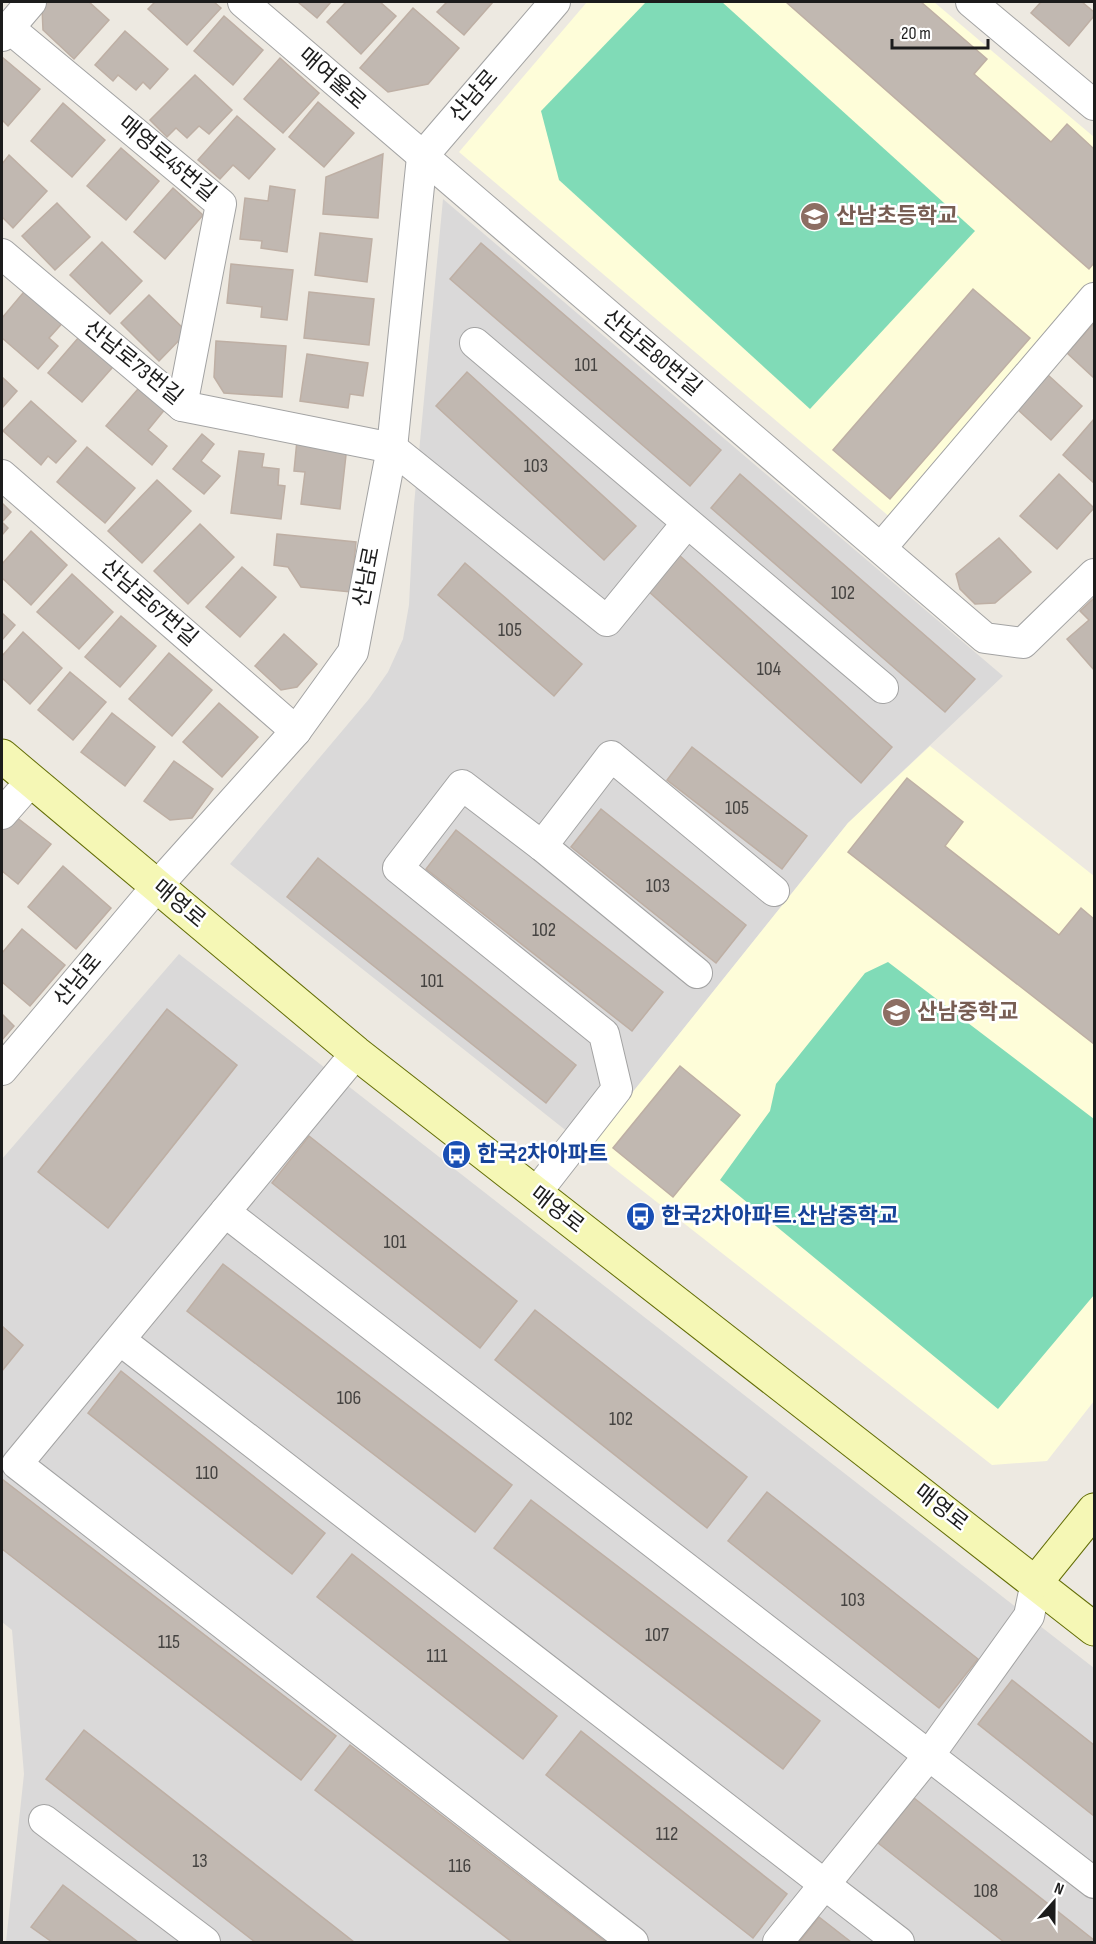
<svg xmlns="http://www.w3.org/2000/svg" width="1096" height="1944" font-family="'Sofia Sans Condensed','Noto Sans KR',sans-serif">
<style>
.residential{fill:#dad9d9}
.education{fill:#fefdd9}
.pitch{fill:#80dbb7}
.building{fill:#c1b8b1;stroke:#beafa4;stroke-width:1.5}
.lines{fill:none;stroke-linecap:round;stroke-linejoin:round}
.street-casing{stroke:#a3a3a3;stroke-width:32}
.secondary-casing{stroke:#646e07;stroke-width:35}
.street{stroke:#fff;stroke-width:30}
.secondary{stroke:#f5f7b5;stroke-width:33}
.labels{text-anchor:middle;dominant-baseline:central;stroke-width:5;stroke-linejoin:round;paint-order:stroke}
.number-label{font-size:20px;fill:#454341}
.street-label{font-size:22px;fill:#1c1c1c;stroke:#fff}
.education-label{font-size:22px;font-weight:bold;fill:#785e54;stroke:#fff;text-anchor:start}
.transit-label{font-size:22px;font-weight:bold;fill:#164399;stroke:#fff;text-anchor:start}
</style>
<rect width="100%" height="100%" fill="#ede9e1"/>
<g class="residential">
<polygon points="443,199 1003,676 848,823 588,1148 230,864 369,699 388,672 403,639 409,605 414,505"/>
<polygon points="179,954 1094,1668 1094,1942 6,1942 24,1774 12,1630 2,1622 2,1159"/>
</g>
<g class="education">
<polygon points="587,2 934,2 1094,137 1094,280 891,518 459,152"/>
<polygon points="930,746 1094,876 1094,1401 1047,1461 992,1465 588,1148 848,823"/>
</g>
<g class="pitch">
<polygon points="646,2 722,2 975,231 810,409 559,180 541,111"/>
<polygon points="888,962 1094,1119 1094,1295 998,1409 720,1180 770,1111 776,1084 865,973"/>
</g>
<g class="building">
<polygon points="46,2 89,2 109,20 74,59 43,30 42,7"/>
<polygon points="155,2 214,2 221,8 187,45 148,9"/>
<polygon points="298,2 331,2 317,18"/>
<polygon points="346,2 380,2 396,16 361,54 327,22"/>
<polygon points="447,2 493,2 464,35 437,12"/>
<polygon points="786,2 921,2 987,59 974,74 1051,142 1067,124 1094,149 1094,263 1089,269"/>
<polygon points="1041,2 1082,2 1094,12 1094,16 1069,46 1031,13"/>
<polygon points="413,8 459,48 428,84 388,92 360,68"/>
<polygon points="224,16 263,50 233,85 194,51"/>
<polygon points="125,31 168,69 150,89 143,82 136,90 118,75 113,81 95,65"/>
<polygon points="2,57 40,89 8,126 2,120"/>
<polygon points="280,58 319,93 283,133 244,99"/>
<polygon points="195,75 232,110 209,134 199,126 187,138 176,128 167,137 150,120"/>
<polygon points="318,102 354,133 324,167 289,137"/>
<polygon points="63,103 105,140 72,177 31,141"/>
<polygon points="237,116 275,149 249,179 233,165 220,179 198,160"/>
<polygon points="121,148 159,181 126,220 87,186"/>
<polygon points="383,154 378,218 323,214 326,177"/>
<polygon points="9,155 47,191 13,228 2,217 2,164"/>
<polygon points="270,186 295,190 287,252 261,248 262,241 240,239 245,198 268,201"/>
<polygon points="173,188 203,215 165,259 134,232"/>
<polygon points="57,203 90,237 55,270 22,236"/>
<polygon points="320,233 372,239 367,282 315,275"/>
<polygon points="102,242 142,281 110,314 70,275"/>
<polygon points="481,243 721,450 690,486 450,279"/>
<polygon points="231,264 293,270 287,320 261,317 262,307 227,303"/>
<polygon points="28,287 66,319 49,338 58,346 38,369 2,338 2,318"/>
<polygon points="973,289 1030,338 890,499 833,450"/>
<polygon points="309,292 374,299 369,345 304,338"/>
<polygon points="149,295 187,332 159,361 121,323"/>
<polygon points="1094,323 1094,378 1067,353"/>
<polygon points="85,330 119,360 82,402 48,373"/>
<polygon points="216,341 286,346 282,397 224,393 214,377"/>
<polygon points="307,354 368,363 363,396 350,394 348,408 300,401"/>
<polygon points="467,372 636,526 604,560 436,406"/>
<polygon points="1048,375 1082,406 1051,440 1017,409"/>
<polygon points="2,377 17,391 2,408"/>
<polygon points="144,382 170,403 148,430 167,446 152,465 106,426"/>
<polygon points="31,401 76,441 56,463 48,456 41,465 3,431"/>
<polygon points="1094,419 1094,483 1063,455"/>
<polygon points="202,434 214,444 201,461 220,476 204,494 173,469"/>
<polygon points="297,440 347,446 340,509 301,504 305,472 294,471"/>
<polygon points="87,447 135,488 105,523 57,482"/>
<polygon points="239,451 264,454 262,467 279,469 278,485 285,486 281,519 231,513"/>
<polygon points="740,474 975,679 945,712 711,508"/>
<polygon points="1059,474 1094,508 1057,549 1020,516"/>
<polygon points="157,480 191,511 142,563 108,531"/>
<polygon points="2,503 11,512 2,522 8,528 2,535"/>
<polygon points="200,524 234,557 188,604 154,571"/>
<polygon points="31,531 67,565 31,605 2,578 2,564"/>
<polygon points="277,534 356,542 351,592 301,587 288,567 274,565"/>
<polygon points="999,538 1031,572 995,603 975,604 960,589 956,574"/>
<polygon points="679,555 892,747 861,783 647,590"/>
<polygon points="465,563 582,664 554,696 438,595"/>
<polygon points="242,567 276,597 240,637 206,607"/>
<polygon points="72,574 113,612 79,649 37,612"/>
<polygon points="1094,598 1094,670 1067,639 1089,620 1080,611"/>
<polygon points="2,613 15,625 2,640"/>
<polygon points="121,616 156,646 120,687 85,657"/>
<polygon points="23,632 62,668 30,704 2,678 2,656"/>
<polygon points="284,634 317,664 297,687 281,690 255,666"/>
<polygon points="169,653 212,690 172,736 129,699"/>
<polygon points="70,672 106,702 73,740 38,710"/>
<polygon points="219,703 258,737 222,777 183,742"/>
<polygon points="112,713 155,747 125,786 81,752"/>
<polygon points="692,747 807,836 782,869 667,780"/>
<polygon points="174,761 213,789 192,818 170,820 144,801"/>
<polygon points="907,778 963,822 945,846 1059,935 1081,908 1094,919 1094,1044 848,852"/>
<polygon points="601,809 746,925 716,963 571,847"/>
<polygon points="11,813 51,844 18,884 2,871 2,825"/>
<polygon points="456,830 663,992 632,1031 426,869"/>
<polygon points="318,858 576,1065 546,1103 287,897"/>
<polygon points="63,866 111,908 76,949 28,907"/>
<polygon points="22,929 65,965 30,1006 2,982 2,953"/>
<polygon points="167,1009 237,1065 108,1228 38,1172"/>
<polygon points="2,1014 14,1026 2,1040"/>
<polygon points="680,1066 740,1115 673,1197 613,1148"/>
<polygon points="309,1136 517,1301 480,1348 272,1183"/>
<polygon points="223,1264 512,1485 475,1532 187,1311"/>
<polygon points="535,1310 747,1477 707,1528 495,1360"/>
<polygon points="2,1326 23,1345 2,1371"/>
<polygon points="121,1371 325,1533 292,1574 88,1413"/>
<polygon points="2,1479 336,1736 301,1780 2,1549"/>
<polygon points="767,1492 978,1659 939,1708 728,1541"/>
<polygon points="531,1500 820,1721 783,1769 494,1548"/>
<polygon points="352,1554 557,1716 523,1759 317,1597"/>
<polygon points="1012,1680 1094,1745 1094,1816 978,1724"/>
<polygon points="84,1730 354,1942 255,1942 46,1779"/>
<polygon points="581,1731 787,1894 753,1938 546,1775"/>
<polygon points="350,1745 606,1942 512,1942 315,1790"/>
<polygon points="914,1798 1094,1940 1094,1942 1004,1942 878,1843"/>
<polygon points="63,1885 138,1942 52,1942 31,1927"/>
<polygon points="819,1917 851,1942 799,1942"/>
</g>
<g class="lines">
<defs>
<g id="street">
<polyline points="243,2 985,638 1023,643 1094,574"/>
<polyline points="971,2 1094,105"/>
<polyline points="9,28 221,204 182,406"/>
<polyline points="2,36 31,2"/>
<polyline points="2,254 182,406 392,448 607,621 687,523"/>
<polyline points="475,343 883,688"/>
<polyline points="2,475 296,731"/>
<polyline points="881,548 1094,298"/>
<polyline points="2,814 31,781"/>
<polyline points="542,846 611,756 774,891"/>
<polyline points="356,1053 17,1464 633,1942"/>
<polyline points="2,1070 158,885 296,731 353,652 392,448 422,157 555,2"/>
<polyline points="536,1193 617,1089 604,1034 398,868 462,785 542,846 697,973"/>
<polyline points="225,1212 1094,1883"/>
<polyline points="120,1340 899,1942"/>
<polyline points="44,1820 205,1942"/>
<polyline points="778,1942 930,1754 1029,1616 1036,1582"/>
</g>
<g id="secondary">
<polyline points="2,756 356,1053 1094,1629"/>
<polyline points="1036,1582 1094,1510"/>
</g>
</defs>
<use href="#street" class="street-casing"/>
<use href="#secondary" class="secondary-casing"/>
<use href="#street" class="street"/>
<use href="#secondary" class="secondary"/>
</g>
<defs>
<symbol id="school-disc" viewBox="-11 -11 22 22"><circle r="9.5" fill="#8d6e63" stroke="#fff"/><path d="M0-5L7-2L0 1L-7-2ZM-4 1L0 2.5L4 1V4Q0 6-4 4Z" fill="#fff"/></symbol>
<symbol id="bus-disc" viewBox="-11 -11 22 22"><circle r="9.5" fill="#1a4fb4" stroke="#fff"/><path d="M-5-6H5V4H4V6H2V4H-2V6H-4V4H-5ZM-3.5-4V0h7V-4ZM-3.5 1.2v1.5H-2V1.2ZM2 1.2v1.5H3.5V1.2Z" fill="#fff"/></symbol>
</defs>
<g fill-rule="evenodd">
<use href="#school-disc" x="798" y="200" width="33" height="33"/>
<use href="#school-disc" x="880" y="996" width="33" height="33"/>
<use href="#bus-disc" x="440" y="1138" width="33" height="33"/>
<use href="#bus-disc" x="624" y="1200" width="33" height="33"/>
</g>
<g class="labels">
<g class="number-label">
<text x="586" y="365">101</text>
<text x="536" y="466">103</text>
<text x="843" y="593">102</text>
<text x="510" y="630">105</text>
<text x="769" y="669">104</text>
<text x="737" y="808">105</text>
<text x="658" y="886">103</text>
<text x="544" y="930">102</text>
<text x="432" y="981">101</text>
<text x="395" y="1242">101</text>
<text x="349" y="1398">106</text>
<text x="621" y="1419">102</text>
<text x="207" y="1473">110</text>
<text x="853" y="1600">103</text>
<text x="657" y="1635">107</text>
<text x="169" y="1642">115</text>
<text x="437" y="1656">111</text>
<text x="667" y="1834">112</text>
<text x="200" y="1861">13</text>
<text x="460" y="1866">116</text>
<text x="986" y="1891">108</text>
</g>
<g class="street-label">
<text transform="translate(332 79) rotate(41)">매여울로</text>
<text transform="translate(474 96) rotate(-49)">산남로</text>
<text transform="translate(167 159) rotate(40)">매영로45번길</text>
<text transform="translate(652 353) rotate(40)">산남로80번길</text>
<text transform="translate(133 363) rotate(39)">산남로73번길</text>
<text transform="translate(367 577) rotate(-79)">산남로</text>
<text transform="translate(149 603) rotate(41)">산남로67번길</text>
<text transform="translate(179 904) rotate(40)">매영로</text>
<text transform="translate(78 980) rotate(-50)">산남로</text>
<text transform="translate(557 1210) rotate(38)">매영로</text>
<text transform="translate(941 1508) rotate(38)">매영로</text>
</g>
<g class="education-label">
<text x="836" y="216">산남초등학교</text>
<text x="917" y="1012">산남중학교</text>
</g>
<g class="transit-label">
<text x="477" y="1154">한국2차아파트</text>
<text x="661" y="1216">한국2차아파트.산남중학교</text>
</g>
</g>
<rect width="1096" height="1944" fill="none" stroke="#1c1c1c" stroke-width="6"/>
<g transform="translate(1054 1902) rotate(21)" stroke="#ffffff" stroke-width="4.5" paint-order="stroke">
<path d="M0-4.5L10 22L0 15L-10 22Z" fill="#1c1c1c"/>
<text y="-9" font-size="16" font-weight="bold" text-anchor="middle" fill="#1c1c1c">N</text>
</g>
<path d="M892 39v9h96v-9" fill="none" stroke="#1c1c1c" stroke-width="3"/>
<text x="901" y="39" font-size="18" fill="#1c1c1c" stroke="#ffffff" stroke-width="4.5" paint-order="stroke">20 m</text>
</svg>
